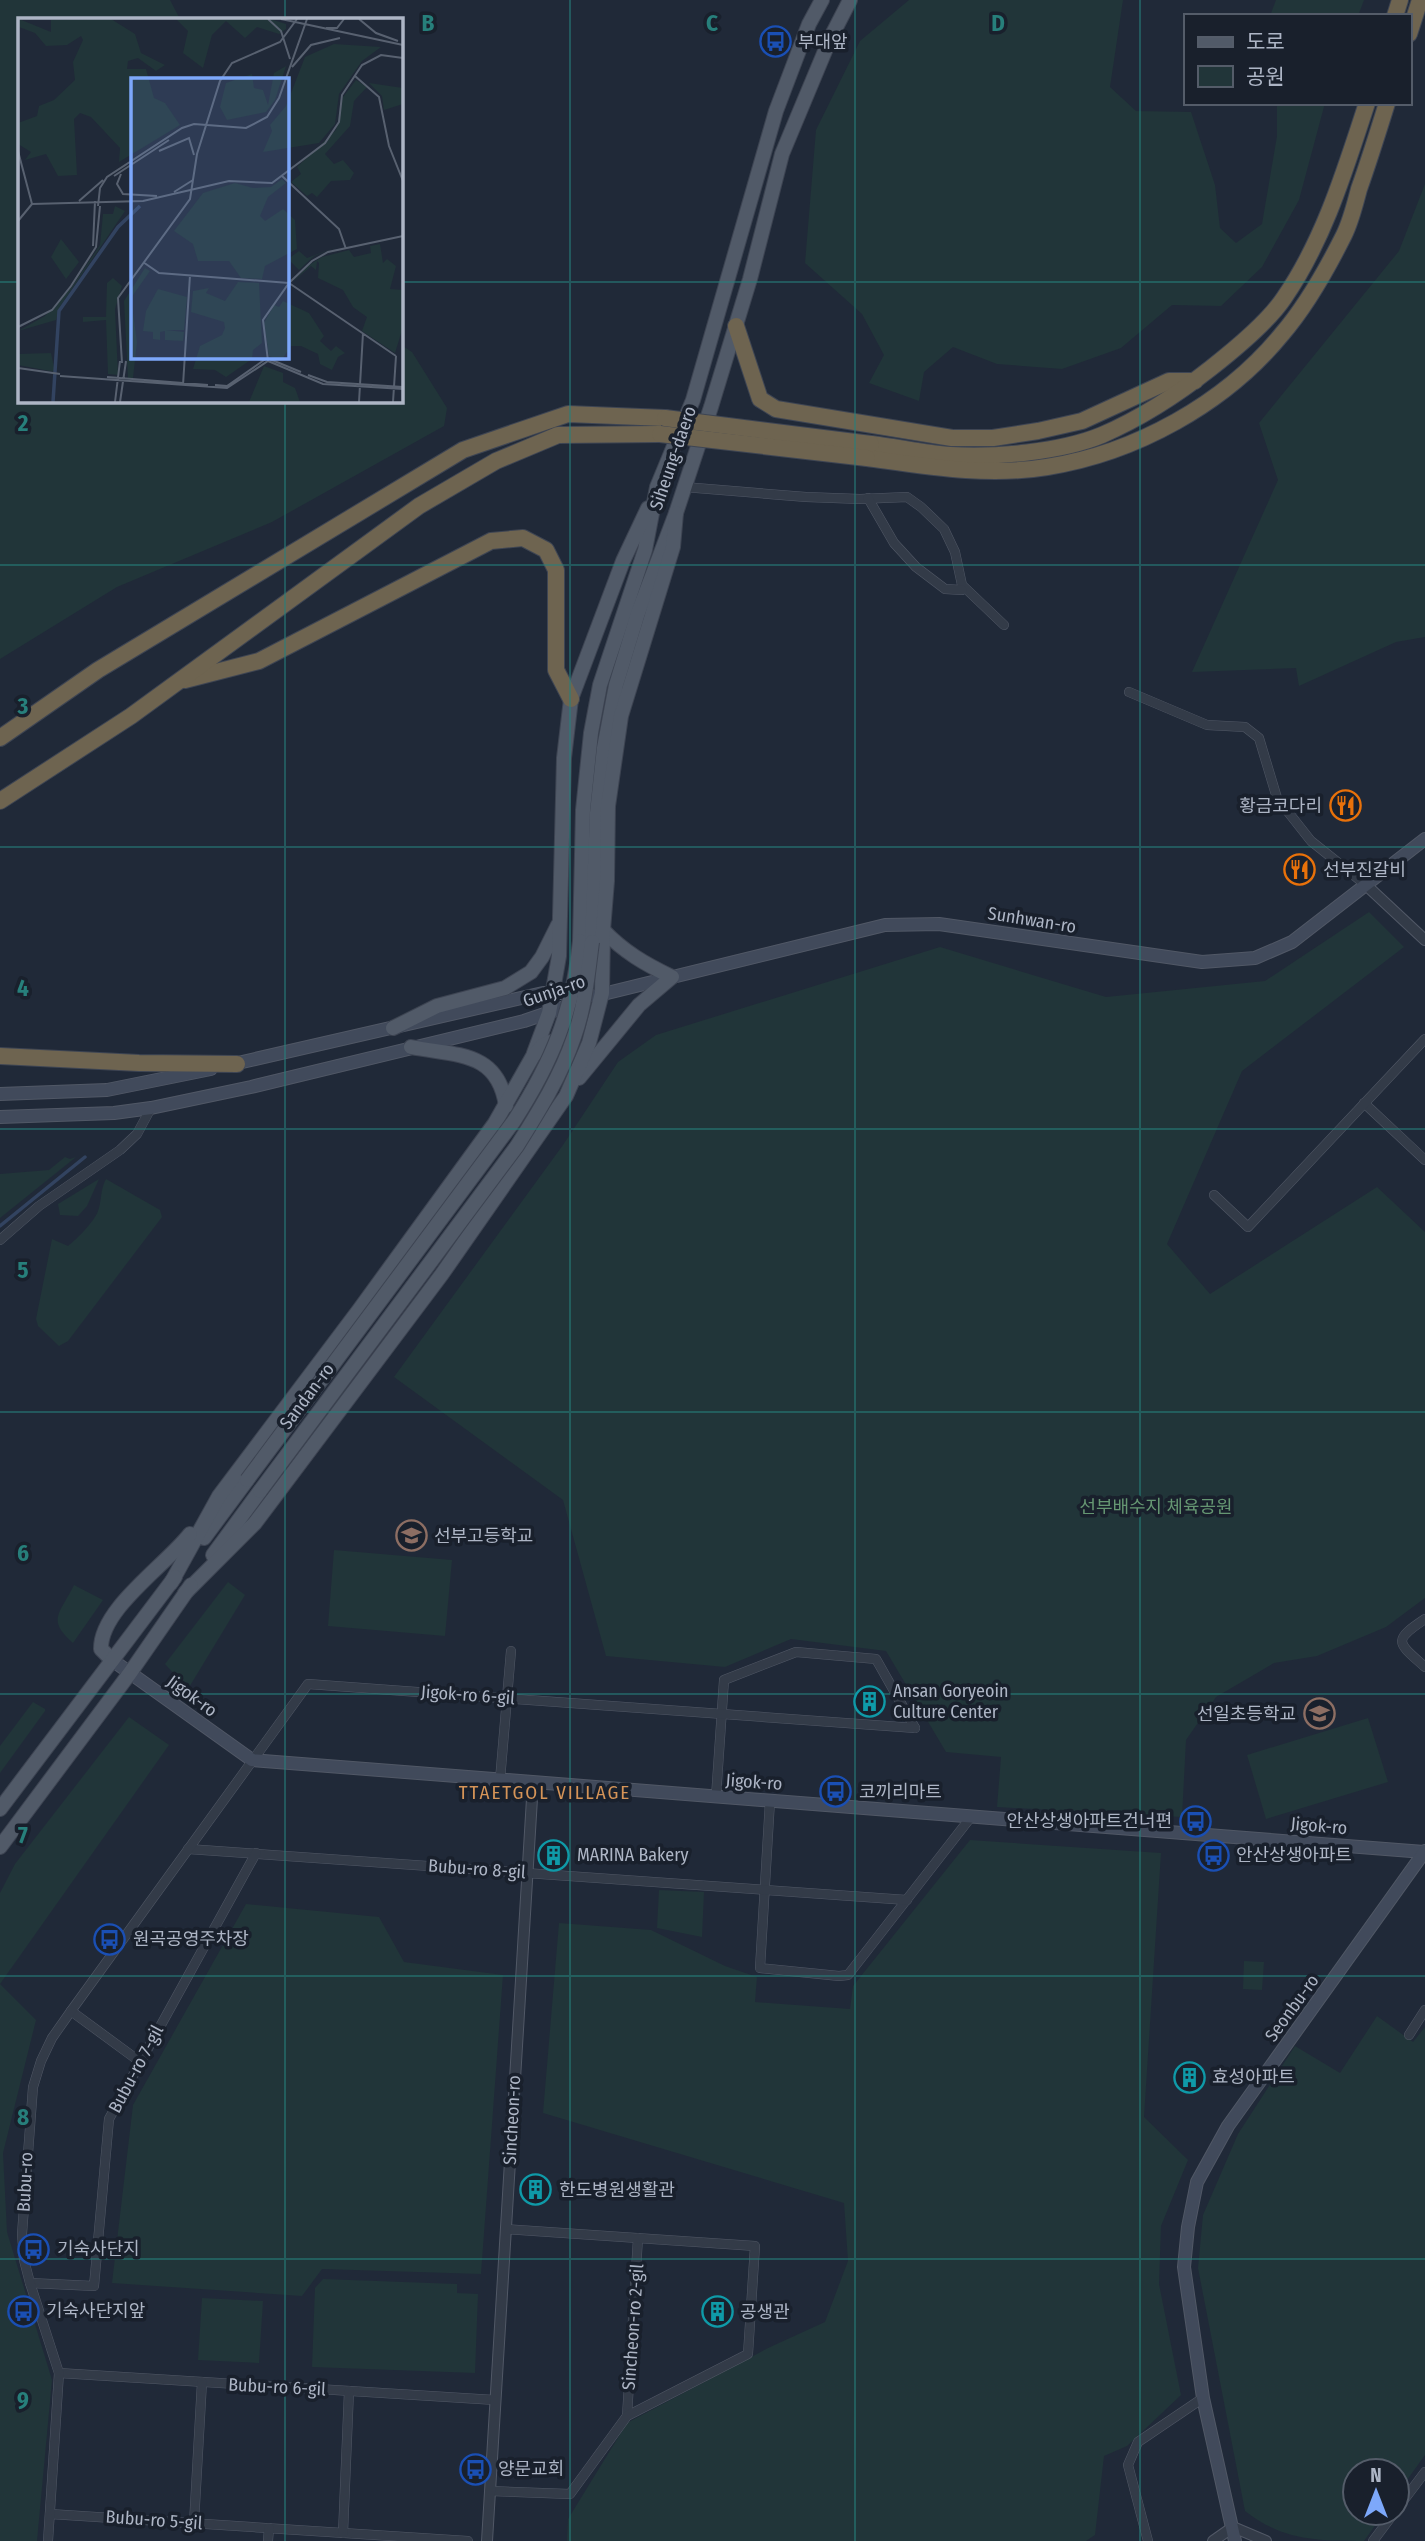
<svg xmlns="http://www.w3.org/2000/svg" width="1425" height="2541" font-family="'Fira Sans Condensed','Noto Sans KR',sans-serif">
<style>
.green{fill:#213539}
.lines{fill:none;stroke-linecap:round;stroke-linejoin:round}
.stream{stroke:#324360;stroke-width:3.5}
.minor-casing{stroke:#515866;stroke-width:10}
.tertiary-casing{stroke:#515866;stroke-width:12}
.secondary-casing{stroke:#515866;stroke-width:14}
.primary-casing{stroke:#3d4452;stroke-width:16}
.motorway-casing{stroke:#3e4553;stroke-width:18}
.minor{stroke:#333b48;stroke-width:9}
.tertiary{stroke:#333b48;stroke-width:10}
.secondary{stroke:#414a5b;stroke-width:12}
.primary{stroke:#515a68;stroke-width:14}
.motorway{stroke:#6e6450;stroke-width:16}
.primary-bridge-casing{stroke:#3d4452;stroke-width:16;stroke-linecap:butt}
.motorway-bridge-casing{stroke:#3e4553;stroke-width:18;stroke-linecap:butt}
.primary-bridge{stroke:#515a68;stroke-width:14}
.motorway-bridge{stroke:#6e6450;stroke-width:16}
.grid{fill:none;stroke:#277f7b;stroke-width:2;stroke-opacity:0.55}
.labels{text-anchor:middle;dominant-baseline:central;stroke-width:7;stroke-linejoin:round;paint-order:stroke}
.poi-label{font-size:18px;fill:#adb5c5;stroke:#19202c;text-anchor:start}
.street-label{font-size:18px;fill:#adb5c5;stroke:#19202c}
.park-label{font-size:18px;fill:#659672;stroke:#19202c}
.neighbourhood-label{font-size:19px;letter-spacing:2px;fill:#d59458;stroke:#19202c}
.inset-river{fill:none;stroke:#324360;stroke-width:3.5}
.inset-road{fill:none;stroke:#586170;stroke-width:2}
.view{fill:#7da8fa;fill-opacity:0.15;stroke:#7da8fa;stroke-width:3.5}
.inset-edge{fill:none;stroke:#adb5c5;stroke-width:3.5}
.grid-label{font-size:23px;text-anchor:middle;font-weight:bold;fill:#277f7b;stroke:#19202c;stroke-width:7;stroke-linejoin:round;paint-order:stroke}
</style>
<rect width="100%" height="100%" fill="#202938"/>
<g class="green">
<polygon points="0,0 170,0 180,19 19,19 19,401 401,401 401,345 412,352 447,408 444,426 272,522 117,587 0,659"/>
<polygon points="909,0 1123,0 1110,87 1136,111 1191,112 1215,185 1220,228 1236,243 1262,224 1277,136 1277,103 1325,103 1299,200 1262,267 1221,306 1172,305 1121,348 1062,369 997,364 953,347 924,372 919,401 869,383 884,355 862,314 805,263 816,130 860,41"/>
<polygon points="1276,0 1364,0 1358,16 1270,16"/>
<polygon points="1425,184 1425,637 1396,642 1299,686 1296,668 1192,672 1278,480 1259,423 1399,251"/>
<polygon points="1369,912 1404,947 1242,1071 1167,1244 1210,1294 1377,1187 1425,1232 1425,1598 1386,1627 1317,1656 1274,1663 1216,1697 1186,1740 1182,1817 997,1807 1001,1757 946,1752 886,1651 791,1639 725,1667 606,1656 563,1500 394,1377 563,1145 618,1062 656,1035 940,947 1106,997 1265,981"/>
<polygon points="65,1157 70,1159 76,1157 0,1218 0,1174 49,1170"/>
<polygon points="99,1179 87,1206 78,1216 60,1215 58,1204"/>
<path d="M 106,1179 L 160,1210 L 162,1217 L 68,1341 L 59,1346 L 38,1326 L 36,1319 L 52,1239 L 68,1246 C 77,1239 94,1222 98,1211 C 102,1200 100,1190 106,1179 Z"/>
<polygon points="334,1550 452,1560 445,1636 328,1626"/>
<polygon points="228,1582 245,1595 188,1689 165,1664"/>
<path d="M 74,1585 L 103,1600 L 73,1643 C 46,1619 60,1614 74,1585 Z"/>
<polygon points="33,1702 45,1709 45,1711 0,1773 0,1746"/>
<polygon points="129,1717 169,1745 0,1984 36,2020 3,2153 7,2232 52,2380 37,2541 0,2541 0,1893 15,1864"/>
<polygon points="1368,1718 1388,1782 1266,1819 1247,1755"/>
<polygon points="970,1840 1161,1853 1144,2117 1188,2160 1161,2226 1159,2284 1181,2395 1127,2446 1104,2456 1095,2535 1086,2541 567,2541 568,2519 627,2423 768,2348 825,2322 848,2261 844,2203 543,2113 559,1923 651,1930 725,1966 757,1977 755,2002 850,2009 853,1986"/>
<polygon points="659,1890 704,1892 702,1937 657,1928"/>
<polygon points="246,1904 379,1917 404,1962 503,1975 481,2274 322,2269 302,2296 112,2283 133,2105"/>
<polygon points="1244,1961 1264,1962 1262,1990 1243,1989"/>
<path d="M 1377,2016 L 1413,2042 L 1425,2027 L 1425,2455 L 1397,2494 L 1397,2471 L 1355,2471 L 1355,2513 L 1384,2513 L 1364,2541 C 1318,2541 1283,2541 1245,2511 L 1198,2268 L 1203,2215 L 1238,2134 L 1295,2046 L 1340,2073 Z"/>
<polygon points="323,2279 457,2284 457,2293 478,2294 475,2373 312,2367 315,2288"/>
<polygon points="202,2298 263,2301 259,2363 198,2360"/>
</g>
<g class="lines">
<polyline class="stream" points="0,1226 85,1157"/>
<defs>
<g id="minor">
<polyline points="684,487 806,497 860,499 907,497 921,507 944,529 955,552 962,585 1004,625"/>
<polyline points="868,498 894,543 916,567 945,589 962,590"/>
<polyline points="1129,692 1207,725 1245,727 1259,738 1277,798 1311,841 1366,885"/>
<polyline points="1364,1103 1425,1160"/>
<polyline points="1214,1195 1248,1227 1425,1039"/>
<polyline points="0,1240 39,1206 120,1150 137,1134 151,1108"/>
<path d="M 1425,1619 C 1392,1641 1397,1642 1425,1667"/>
<polyline points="500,1780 511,1651"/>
<polyline points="716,1797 724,1680 796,1652 876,1659 915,1728"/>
<polyline points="770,1801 760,1968 839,1976 848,1975 971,1817"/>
<polyline points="188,1849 907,1900"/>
<polyline points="71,2011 139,2061"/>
<polyline points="1409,2035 1425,2010"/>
<polyline points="30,2283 94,2286 109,2119 256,1853"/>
<polyline points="59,2373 495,2400"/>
<polyline points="627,2416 638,2238"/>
<polyline points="490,2491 570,2494 627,2416 748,2354 755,2246 506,2229"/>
<polyline points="1397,2509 1425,2472"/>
<polyline points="50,2514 468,2541"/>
<polyline points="194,2523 202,2382"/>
<polyline points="343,2533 349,2391"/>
<polyline points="48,2541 59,2373 30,2283 24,2260 22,2234 33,2087 41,2061 52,2038 71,2011 308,1684 915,1728"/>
<polyline points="268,2541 269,2528"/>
<polyline points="1148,2541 1128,2465 1138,2442 1203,2398"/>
<polyline points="1373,2541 1394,2513"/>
</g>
<g id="tertiary">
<polyline points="1366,885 1425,940"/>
<polyline points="487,2541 533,1782"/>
<polyline points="1213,2541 1233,2527 1266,2541"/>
</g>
<g id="secondary">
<polyline points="595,996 885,925 939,924 1202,962 1255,958 1292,942 1425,839"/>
<polyline points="229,1065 543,993 581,993"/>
<polyline points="0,1094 107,1090 211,1069"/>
<polyline points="0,1117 114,1113 151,1108 251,1087 524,1021 574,1004"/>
<polyline points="112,1660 252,1760 1424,1852"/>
<polyline points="1235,2541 1203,2398 1184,2267 1188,2227 1197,2182 1228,2126 1425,1851"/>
</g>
<g id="primary">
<polyline points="580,941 583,810 591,733 600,685 645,550 657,487 693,400 776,111 809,24 822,0"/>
<polyline points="592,942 597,813 604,748 616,685 638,613 676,513 711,407 750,279 782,154 830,39 850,0"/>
<polyline points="393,1028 437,1006 505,988 531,972 542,957 558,925"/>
<path d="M 411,1047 C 455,1056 498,1050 506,1106"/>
<polyline points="534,1053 549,1013 559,956 564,758 571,699 623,561 648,508"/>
<path d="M 579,1078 L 639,1005 L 672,977 C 645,964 624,952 603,930"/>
<polyline points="204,1538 247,1480"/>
<polyline points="213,1555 260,1491"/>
<polyline points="171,1583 219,1496 359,1310 495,1123 533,1056 542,1046 550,1042 565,1043"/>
<polyline points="185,1593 255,1523 442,1274 566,1096 589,1043 602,993 603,930 607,881 608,806 621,716 673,547 676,513"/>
<path d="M 112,1660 L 101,1649 C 100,1609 166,1565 190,1534"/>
<polyline points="0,1809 175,1577"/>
<polyline points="0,1847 130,1673 191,1585"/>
</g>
<g id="motorway">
<polyline points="1395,16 1400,0"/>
<polyline points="1409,34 1420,0"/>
<polyline points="736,326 760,399 776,409 952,438 993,438 1038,431 1082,421 1169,381 1195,381"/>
<path d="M 871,444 C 897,447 924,453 950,455 C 994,458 1061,452 1102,435 C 1141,418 1178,394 1211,368 C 1234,350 1268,322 1284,298 C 1324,240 1345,170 1367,103"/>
<path d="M 867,458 C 925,466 987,477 1047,467 C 1135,453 1225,404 1282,334 C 1307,305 1327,269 1344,235 C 1351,221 1355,204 1359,189 C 1369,161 1378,132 1387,103"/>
<polyline points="185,680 259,661 491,541 523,538 546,550 556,570 556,670 571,699"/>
<polyline points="0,738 98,670 463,450 568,414 665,418"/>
<polyline points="0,801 131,716 419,506 496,461 558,435 660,434"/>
<polyline points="0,1056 139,1063 237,1064"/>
</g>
</defs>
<use href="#minor" class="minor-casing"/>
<use href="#tertiary" class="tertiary-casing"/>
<use href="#secondary" class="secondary-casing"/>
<use href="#primary" class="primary-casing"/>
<use href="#motorway" class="motorway-casing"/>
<use href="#minor" class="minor"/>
<use href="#tertiary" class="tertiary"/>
<use href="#secondary" class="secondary"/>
<use href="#primary" class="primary"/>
<use href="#motorway" class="motorway"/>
<defs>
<g id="primary-bridge">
<path d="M 247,1480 L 514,1121 C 552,1062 573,1011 580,941"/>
<path d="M 260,1491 L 517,1146 C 539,1111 561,1076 574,1037 C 585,1007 588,973 592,942"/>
</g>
<g id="motorway-bridge">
<polyline points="665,418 871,444"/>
<polyline points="660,434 867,458"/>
</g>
</defs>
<use href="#primary-bridge" class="primary-bridge-casing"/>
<use href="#motorway-bridge" class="motorway-bridge-casing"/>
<use href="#primary-bridge" class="primary-bridge"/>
<use href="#motorway-bridge" class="motorway-bridge"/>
</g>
<path class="grid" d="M 285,0 L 285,19M 570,0 L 570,2541M 855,0 L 855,2541M 1140,0 L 1140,2541M 0,282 L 19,282M 401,282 L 1425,282M 285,401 L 285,2541M 0,565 L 1425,565M 0,847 L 1425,847M 0,1129 L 1425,1129M 0,1412 L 1425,1412M 0,1694 L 1425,1694M 0,1976 L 1425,1976M 0,2259 L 1425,2259"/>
<defs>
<symbol id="bus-ring" viewBox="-11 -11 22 22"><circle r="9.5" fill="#19202c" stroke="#1a4fb4" stroke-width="1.5"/><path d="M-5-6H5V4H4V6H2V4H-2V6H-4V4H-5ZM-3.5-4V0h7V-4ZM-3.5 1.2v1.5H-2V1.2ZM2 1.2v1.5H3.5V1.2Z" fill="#1a4fb4"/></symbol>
<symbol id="restaurant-ring" viewBox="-11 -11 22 22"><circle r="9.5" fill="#19202c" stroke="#e8710a" stroke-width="1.5"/><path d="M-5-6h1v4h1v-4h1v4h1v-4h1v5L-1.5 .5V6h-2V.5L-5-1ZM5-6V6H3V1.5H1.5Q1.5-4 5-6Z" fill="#e8710a"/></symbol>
<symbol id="school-ring" viewBox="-11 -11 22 22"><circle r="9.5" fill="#19202c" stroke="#8d6e63" stroke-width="1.5"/><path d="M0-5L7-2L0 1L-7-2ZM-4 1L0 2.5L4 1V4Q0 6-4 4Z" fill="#8d6e63"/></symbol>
<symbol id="building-ring" viewBox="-11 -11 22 22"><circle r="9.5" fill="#19202c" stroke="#0f9aa8" stroke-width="1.5"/><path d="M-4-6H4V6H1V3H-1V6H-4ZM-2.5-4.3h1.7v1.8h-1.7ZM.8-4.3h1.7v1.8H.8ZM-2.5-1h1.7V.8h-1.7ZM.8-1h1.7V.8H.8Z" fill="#0f9aa8"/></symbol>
</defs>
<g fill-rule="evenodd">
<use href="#bus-ring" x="758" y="24" width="35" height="35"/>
<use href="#restaurant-ring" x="1328" y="788" width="35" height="35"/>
<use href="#restaurant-ring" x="1282" y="852" width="35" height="35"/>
<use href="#school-ring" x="394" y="1518" width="35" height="35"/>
<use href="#building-ring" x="852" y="1684" width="35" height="35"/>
<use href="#school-ring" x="1302" y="1696" width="35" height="35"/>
<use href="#bus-ring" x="818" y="1774" width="35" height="35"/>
<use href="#bus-ring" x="1178" y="1804" width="35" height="35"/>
<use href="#building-ring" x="536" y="1838" width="35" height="35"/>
<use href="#bus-ring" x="1196" y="1838" width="35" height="35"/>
<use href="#bus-ring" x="92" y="1922" width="35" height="35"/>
<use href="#building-ring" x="1172" y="2060" width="35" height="35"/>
<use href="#building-ring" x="518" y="2172" width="35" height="35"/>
<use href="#bus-ring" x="16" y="2232" width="35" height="35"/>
<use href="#bus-ring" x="6" y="2294" width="35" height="35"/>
<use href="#building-ring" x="700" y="2294" width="35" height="35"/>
<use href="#bus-ring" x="458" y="2452" width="35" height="35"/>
</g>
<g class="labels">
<g class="poi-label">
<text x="798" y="42">부대앞</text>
<text x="1322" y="806" text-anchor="end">황금코다리</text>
<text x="1323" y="870">선부진갈비</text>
<text x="434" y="1536">선부고등학교</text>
<text x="893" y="1691">Ansan Goryeoin<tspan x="893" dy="21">Culture Center</tspan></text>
<text x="1296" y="1714" text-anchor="end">선일초등학교</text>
<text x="859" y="1792">코끼리마트</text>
<text x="1172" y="1821" text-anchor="end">안산상생아파트건너편</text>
<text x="577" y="1855">MARINA Bakery</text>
<text x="1236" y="1855">안산상생아파트</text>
<text x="133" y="1939">원곡공영주차장</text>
<text x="1212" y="2077">효성아파트</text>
<text x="559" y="2190">한도병원생활관</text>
<text x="57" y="2249">기숙사단지</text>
<text x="46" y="2311">기숙사단지앞</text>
<text x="740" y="2312">공생관</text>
<text x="498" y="2469">양문교회</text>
</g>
<g class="street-label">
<text transform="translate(673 458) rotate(-71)">Siheung-daero</text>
<text transform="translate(1032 920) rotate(9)">Sunhwan-ro</text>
<text transform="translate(554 991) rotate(-19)">Gunja-ro</text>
<text transform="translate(307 1396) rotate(-53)">Sandan-ro</text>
<text transform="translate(468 1695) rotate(4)">Jigok-ro 6-gil</text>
<text transform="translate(192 1696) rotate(36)">Jigok-ro</text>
<text transform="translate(754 1782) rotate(4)">Jigok-ro</text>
<text transform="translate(1319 1826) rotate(5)">Jigok-ro</text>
<text transform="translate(477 1869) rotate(4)">Bubu-ro 8-gil</text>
<text transform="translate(1292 2008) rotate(-54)">Seonbu-ro</text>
<text transform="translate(136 2069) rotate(-62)">Bubu-ro 7-gil</text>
<text transform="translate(512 2120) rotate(-87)">Sincheon-ro</text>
<text transform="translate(25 2182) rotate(-87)">Bubu-ro</text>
<text transform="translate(633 2327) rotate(-86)">Sincheon-ro 2-gil</text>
<text transform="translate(277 2387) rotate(3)">Bubu-ro 6-gil</text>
<text transform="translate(154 2520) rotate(4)">Bubu-ro 5-gil</text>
</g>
<g class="park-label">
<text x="1156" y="1507">선부배수지 체육공원</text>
</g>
<g class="neighbourhood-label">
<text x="545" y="1792">TTAETGOL VILLAGE</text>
</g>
</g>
<g transform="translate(18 18)">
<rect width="385" height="385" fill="#202938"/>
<path d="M 1,1 L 33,14 L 33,2 L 93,1 L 117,16 L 123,35 L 147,47 L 138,53 L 120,40 L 110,43 L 109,51 L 128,51 L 136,80 L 147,85 L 162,107 L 101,144 L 102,130 L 73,99 L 62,95 L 56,101 L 59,157 L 40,158 L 28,136 L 7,142 L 13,134 L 0,126 L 0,105 L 19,98 L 21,88 L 36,82 L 57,62 L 55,44 L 65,22 L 63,18 L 49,27 L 28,28 L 17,15 L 1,9 ZM 158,1 L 252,1 L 268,6 L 268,11 L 261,16 L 239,9 L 227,20 L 208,3 L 194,17 L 185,50 L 165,35 L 170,13 ZM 316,26 L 363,29 L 344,43 L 321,76 L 317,106 L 301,125 L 245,134 L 254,113 L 252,107 L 268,88 L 287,39 ZM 268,48 L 257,82 L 248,94 L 209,102 L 202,89 L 208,65 L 234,56 L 236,70 L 245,72 L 250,87 L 256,55 ZM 338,62 L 349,69 L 336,83 L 332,108 L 307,136 L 316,146 L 325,142 L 336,155 L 332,162 L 313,163 L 299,179 L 294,175 L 289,178 L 273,164 L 283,156 L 279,149 L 318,112 L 325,79 ZM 351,65 L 385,70 L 385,86 L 366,92 L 364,78 ZM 264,161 L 268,165 L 250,179 L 242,198 L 247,203 L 265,191 L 277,202 L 279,231 L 247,248 L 244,261 L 223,260 L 211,243 L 180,243 L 175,226 L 156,213 L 185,175 L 217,165 L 235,170 L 253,169 ZM 97,188 L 107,193 L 41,290 L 38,302 L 0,313 L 27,298 L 53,270 L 82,227 L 85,196 L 95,196 ZM 43,221 L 61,244 L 48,261 L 33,239 ZM 362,226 L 365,245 L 369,241 L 378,248 L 372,271 L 385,272 L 385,309 L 377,335 L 344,313 L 349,299 L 335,289 L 325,272 L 300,260 L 301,245 L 299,243 L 298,252 L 293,248 L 274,265 L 291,247 L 304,239 L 331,232 L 336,239 L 353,235 L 352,228 ZM 324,227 L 296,238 L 281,252 L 270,241 L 281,233 L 289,240 ZM 127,250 L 132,253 L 113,280 L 119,324 L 115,360 L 110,360 L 106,283 ZM 95,260 L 104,268 L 97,291 L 100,357 L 90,356 L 88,302 L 65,304 L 65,299 L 88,299 L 89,265 ZM 220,264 L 241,265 L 244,325 L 235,332 L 234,341 L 208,359 L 197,352 L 175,351 L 182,328 L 204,317 L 207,310 L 206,304 L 173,294 L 175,273 L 191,270 L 188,275 L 207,283 ZM 140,271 L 169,279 L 166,312 L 148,312 L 166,314 L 165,323 L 147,322 L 147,313 L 142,314 L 142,322 L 135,321 L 135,314 L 125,313 L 128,293 ZM 265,283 L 291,295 L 306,318 L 302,323 L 313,333 L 318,328 L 327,335 L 320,339 L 314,352 L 302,346 L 300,336 L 283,328 L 273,328 L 263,343 L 251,338 L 246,305 L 256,287 L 261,289 ZM 33,335 L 37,354 L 0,347 L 0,336 ZM 246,348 L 265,355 L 265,364 L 277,370 L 282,384 L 231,384 Z" fill="#213539"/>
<path class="inset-river" d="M 35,384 L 41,293 L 100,209 L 122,188"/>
<path class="inset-road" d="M 250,1 L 263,13 L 272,41M 263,1 L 385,27M 341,1 L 358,15 L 380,23M 308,10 L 319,10 L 326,1M 274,49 L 293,27 L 322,20M 337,58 L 361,79 L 371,128 L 385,163M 0,133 L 14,186M 141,133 L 171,120 L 176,137M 103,156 L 99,166 L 105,176 L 139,178M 96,158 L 151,122M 264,158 L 321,211 L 328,231M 156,174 L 175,162M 61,183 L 85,162M 14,186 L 125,183 L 211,163 L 254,165 L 307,125 L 321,104 L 324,77 L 344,47 L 363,37 L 385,40M 80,188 L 82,170 L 89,159 L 164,110 L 176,106 L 228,110 L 249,99 L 261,80 L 289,1M 0,203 L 14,186M 75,228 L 77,183M 125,244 L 141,255 L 271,265M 271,265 L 378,338M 0,309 L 34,292 L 53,268 L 78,229 L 82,188M 250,343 L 245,302 L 271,265 L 294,243 L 310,234 L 385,218M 104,345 L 100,280 L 172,181 L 179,136 L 202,63 L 214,45 L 262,24 L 279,1M 0,350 L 42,356M 290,357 L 309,364 L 385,369M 42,358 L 209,370 L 250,343 L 305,366 L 385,371M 89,359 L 190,367M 165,367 L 172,257M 197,367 L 209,368 L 249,340 L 283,354M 97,384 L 102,343M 102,384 L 108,343M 341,384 L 345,315M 375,384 L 378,338"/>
<path class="view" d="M 113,60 L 271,60 L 271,341 L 113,341 Z"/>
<rect width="385" height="385" class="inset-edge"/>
</g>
<g class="grid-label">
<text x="428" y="31">B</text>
<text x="712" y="31">C</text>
<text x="998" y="31">D</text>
<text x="23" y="431">2</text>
<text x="23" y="714">3</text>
<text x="23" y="996">4</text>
<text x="23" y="1278">5</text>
<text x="23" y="1561">6</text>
<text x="23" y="1843">7</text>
<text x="23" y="2125">8</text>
<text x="23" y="2408">9</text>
</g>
<rect x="1184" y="14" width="228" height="91" fill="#19202c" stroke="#545c69" stroke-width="2"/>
<rect x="1198" y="37" width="35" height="10" fill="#515a68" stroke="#545c69" stroke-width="2"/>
<text x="1246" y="49" font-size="21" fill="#adb5c5">도로</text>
<rect x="1198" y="66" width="35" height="21" fill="#213539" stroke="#545c69" stroke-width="2"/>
<text x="1246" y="84" font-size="21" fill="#adb5c5">공원</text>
<g transform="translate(1376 2492)"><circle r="33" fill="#19202c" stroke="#545c69" stroke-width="2"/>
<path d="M0-5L12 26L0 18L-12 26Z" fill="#7da8fa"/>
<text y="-10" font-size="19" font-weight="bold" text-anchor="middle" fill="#adb5c5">N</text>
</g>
</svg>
